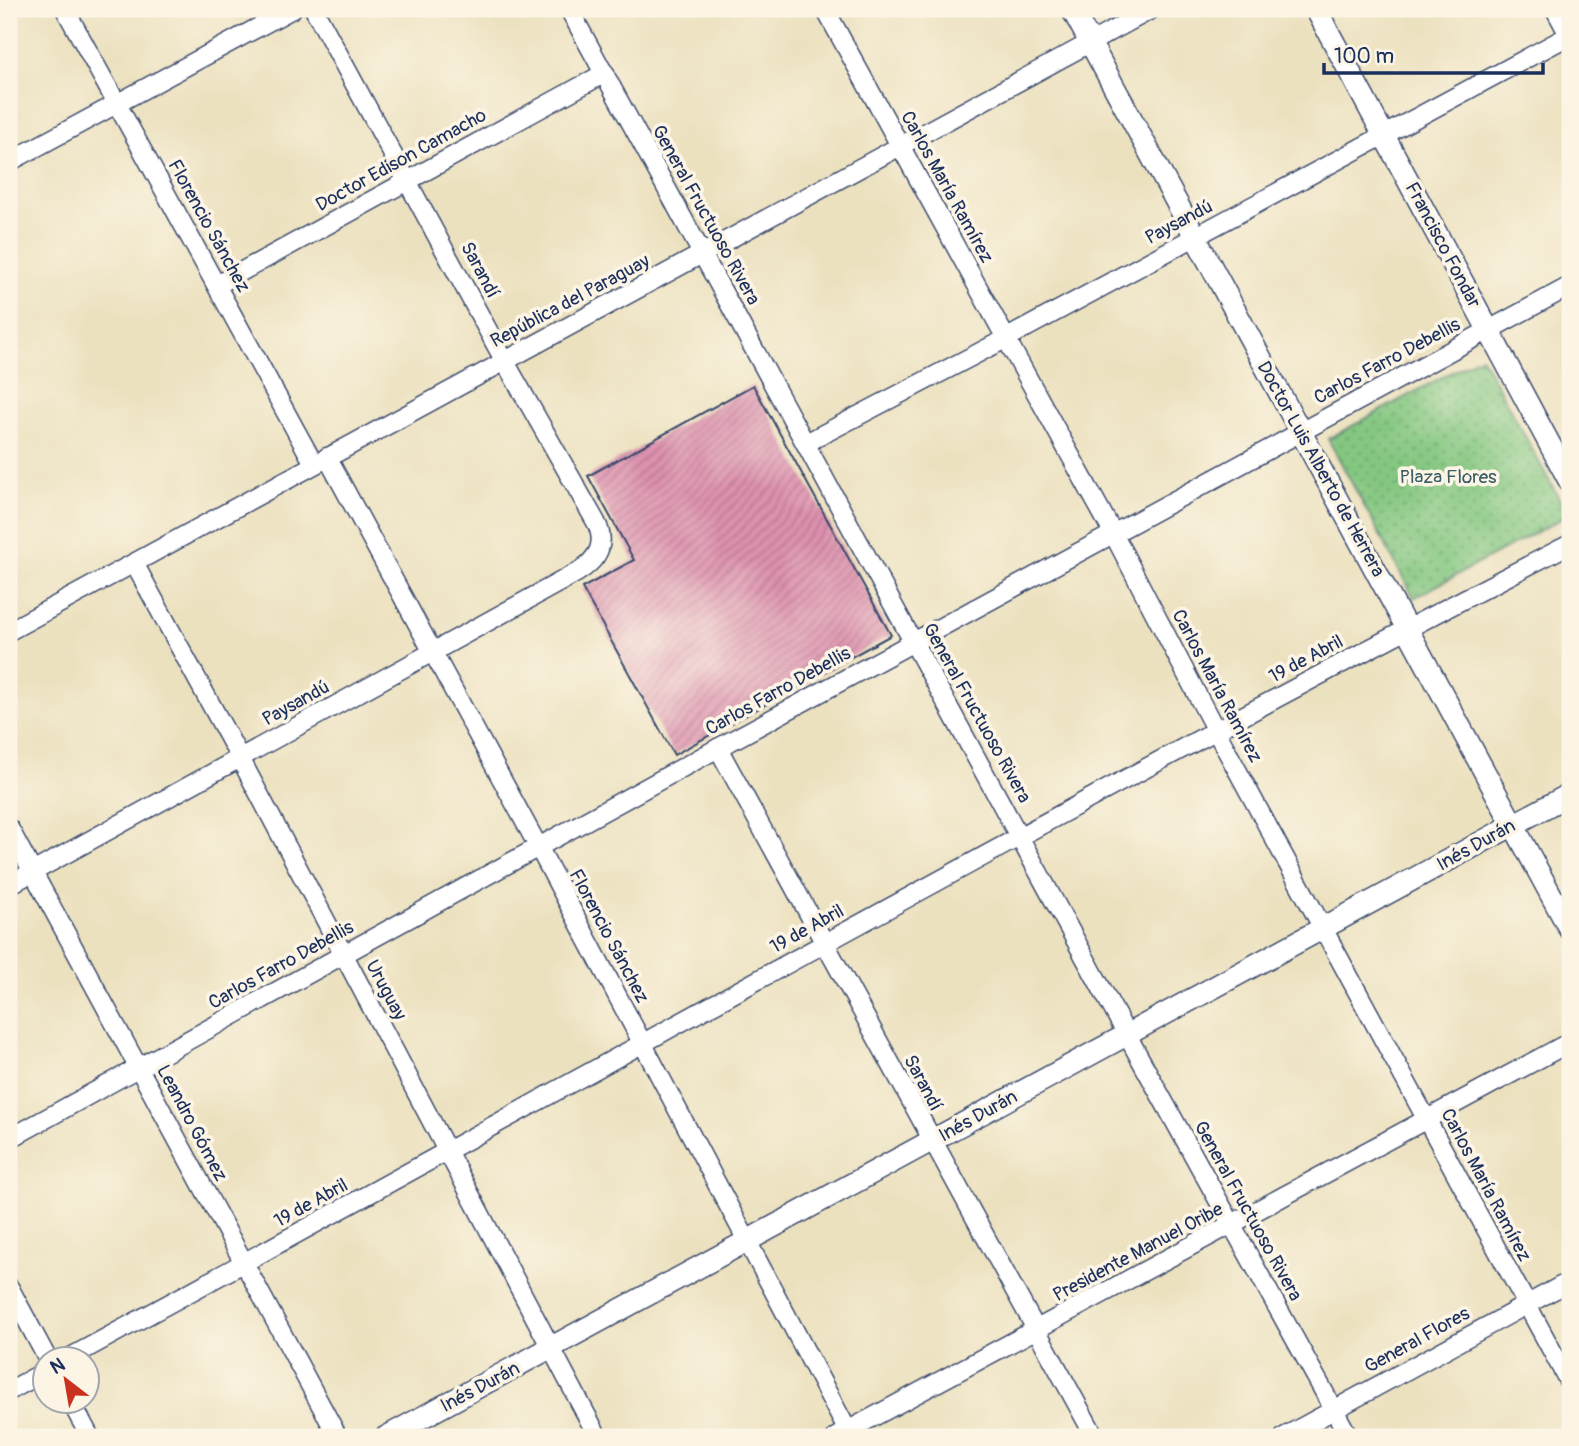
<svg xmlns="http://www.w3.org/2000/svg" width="1579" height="1446" font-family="Pangolin,sans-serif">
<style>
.park{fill:url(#park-dots);stroke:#507b70;stroke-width:2}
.building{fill:url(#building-hatch)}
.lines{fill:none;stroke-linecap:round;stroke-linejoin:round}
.minor-casing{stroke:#3a4a6d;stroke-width:21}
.tertiary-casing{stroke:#3a4a6d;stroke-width:24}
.minor{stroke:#fff;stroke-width:18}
.tertiary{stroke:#fff;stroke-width:21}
.labels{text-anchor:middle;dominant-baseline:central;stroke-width:7;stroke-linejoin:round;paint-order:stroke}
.street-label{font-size:19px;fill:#1b2f5e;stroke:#fcf5e5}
.park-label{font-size:19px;fill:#3a5d68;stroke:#fcf5e5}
</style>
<defs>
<pattern id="park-dots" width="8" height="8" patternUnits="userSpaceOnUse" patternTransform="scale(1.75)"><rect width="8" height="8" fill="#84c781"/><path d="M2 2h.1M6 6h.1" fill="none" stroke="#6ba26d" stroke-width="1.8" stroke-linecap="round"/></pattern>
<pattern id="building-hatch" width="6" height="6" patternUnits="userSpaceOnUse" patternTransform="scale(1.75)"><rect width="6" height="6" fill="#de91ae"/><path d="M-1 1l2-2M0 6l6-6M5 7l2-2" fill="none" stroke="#b37791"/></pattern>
</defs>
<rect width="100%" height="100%" fill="#fcf5e5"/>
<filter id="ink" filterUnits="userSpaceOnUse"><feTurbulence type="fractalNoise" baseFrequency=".0143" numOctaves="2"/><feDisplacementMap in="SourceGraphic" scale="14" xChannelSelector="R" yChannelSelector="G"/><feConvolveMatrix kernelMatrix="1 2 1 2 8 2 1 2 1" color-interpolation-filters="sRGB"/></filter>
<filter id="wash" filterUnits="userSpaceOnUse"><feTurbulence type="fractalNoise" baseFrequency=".00686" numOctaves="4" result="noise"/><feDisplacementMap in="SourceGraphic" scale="28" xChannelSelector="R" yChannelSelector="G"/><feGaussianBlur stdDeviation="1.57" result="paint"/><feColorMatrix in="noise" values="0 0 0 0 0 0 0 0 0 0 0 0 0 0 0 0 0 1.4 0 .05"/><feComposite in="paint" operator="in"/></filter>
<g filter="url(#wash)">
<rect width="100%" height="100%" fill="#ece1bf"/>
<polygon class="park" points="1481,356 1568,515 1414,598 1328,439"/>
<g id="blocks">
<polygon class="building" points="753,385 891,635 674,755 582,588 634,560 588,476"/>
</g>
</g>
<g filter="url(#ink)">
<use href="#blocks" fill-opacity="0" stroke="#3a4a6d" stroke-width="2"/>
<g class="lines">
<defs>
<g id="minor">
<polyline points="65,9 314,464"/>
<polyline points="569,9 1127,1035 1349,1437"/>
<polyline points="825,9 1113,533 1216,731 1570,1384"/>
<polyline points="1555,9 1570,37"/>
<polyline points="9,162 292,9"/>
<polyline points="217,285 605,73"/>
<polyline points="806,443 1007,338 1570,35"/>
<polyline points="327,457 539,848 851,1437"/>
<polyline points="134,563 240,758 598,1437"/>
<polyline points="9,631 1152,9"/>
<polyline points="718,748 1095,1437"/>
<polyline points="9,828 338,1437"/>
<path d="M 9,885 L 578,572 C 598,559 607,544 596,522 L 504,360 L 314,9"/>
<polyline points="9,1139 718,748 1570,286"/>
<polyline points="9,1287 47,1358"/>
<path d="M 69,1358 C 569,1087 1064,805 1570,544"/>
<polyline points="9,1391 46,1371"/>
<polyline points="70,1400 90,1437"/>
<polyline points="836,1437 1570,1042"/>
<polyline points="1284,1437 1570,1281"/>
</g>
<g id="tertiary">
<polyline points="1072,9 1570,930"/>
<polyline points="1316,9 1570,482"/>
<polyline points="386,1437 1570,794"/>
</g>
</defs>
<use href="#minor" class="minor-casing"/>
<use href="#tertiary" class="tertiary-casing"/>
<use href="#minor" class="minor"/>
<use href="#tertiary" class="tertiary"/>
</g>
</g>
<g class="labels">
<g class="street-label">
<text transform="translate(401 160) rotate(-29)">Doctor Edison Camacho</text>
<text transform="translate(947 187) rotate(61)">Carlos María Ramírez</text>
<text transform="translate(706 215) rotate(61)">General Fructuoso Rivera</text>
<text transform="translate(1179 222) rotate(-28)">Paysandú</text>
<text transform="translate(209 226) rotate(61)">Florencio Sánchez</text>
<text transform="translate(1443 245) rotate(62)">Francisco Fondar</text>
<text transform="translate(480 270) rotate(62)">Sarandí</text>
<text transform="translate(570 301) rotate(-28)">República del Paraguay</text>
<text transform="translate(1387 361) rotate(-28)">Carlos Farro Debellis</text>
<text transform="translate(1321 469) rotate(61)">Doctor Luis Alberto de Herrera</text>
<text transform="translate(1306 659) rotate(-28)">19 de Abril</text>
<text transform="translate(1217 686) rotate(62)">Carlos María Ramírez</text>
<text transform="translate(778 691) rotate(-29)">Carlos Farro Debellis</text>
<text transform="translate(296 703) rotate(-29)">Paysandú</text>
<text transform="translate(977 713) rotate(61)">General Fructuoso Rivera</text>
<text transform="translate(1476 845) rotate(-29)">Inés Durán</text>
<text transform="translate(807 929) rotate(-29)">19 de Abril</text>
<text transform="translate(609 936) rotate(62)">Florencio Sánchez</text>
<text transform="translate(281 965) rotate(-29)">Carlos Farro Debellis</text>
<text transform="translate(386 990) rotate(62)">Uruguay</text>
<text transform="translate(923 1083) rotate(62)">Sarandí</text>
<text transform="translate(978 1116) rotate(-29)">Inés Durán</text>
<text transform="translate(192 1123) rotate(62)">Leandro Gómez</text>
<text transform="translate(1486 1185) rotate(62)">Carlos María Ramírez</text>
<text transform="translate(311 1203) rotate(-29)">19 de Abril</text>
<text transform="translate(1248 1211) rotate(61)">General Fructuoso Rivera</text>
<text transform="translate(1138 1252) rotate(-28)">Presidente Manuel Oribe</text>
<text transform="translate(1417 1340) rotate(-29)">General Flores</text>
<text transform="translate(480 1387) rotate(-28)">Inés Durán</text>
</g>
<g class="park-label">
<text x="1448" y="477">Plaza Flores</text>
</g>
</g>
<rect width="1579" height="1446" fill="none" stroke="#fcf5e5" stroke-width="35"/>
<g transform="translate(66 1380) rotate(329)"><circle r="33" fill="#fcf5e5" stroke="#a2a6af" stroke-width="2"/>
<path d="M0-5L12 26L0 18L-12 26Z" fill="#c8321e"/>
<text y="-10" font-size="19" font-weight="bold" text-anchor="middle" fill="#1b2f5e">N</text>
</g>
<path d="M1324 63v10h219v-10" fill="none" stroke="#1b2f5e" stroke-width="3.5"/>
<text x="1334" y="63" font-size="21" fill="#1b2f5e" stroke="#fcf5e5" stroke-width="5" paint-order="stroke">100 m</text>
</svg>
